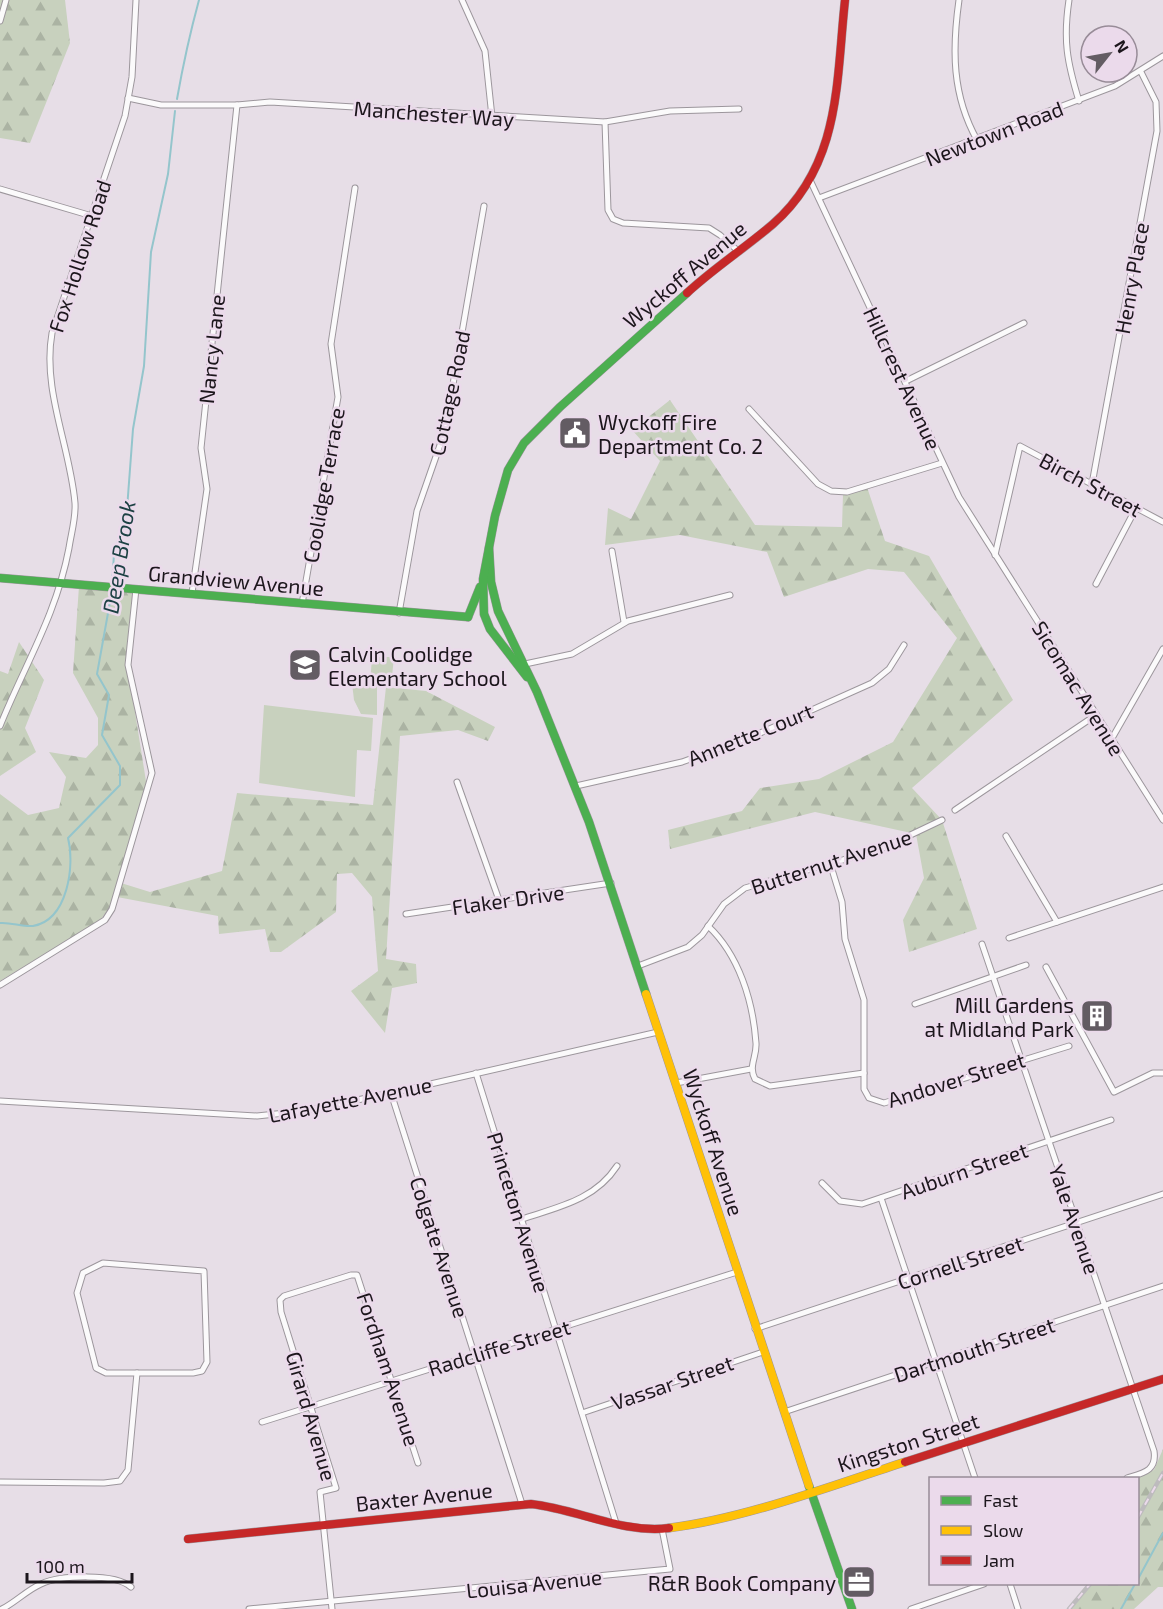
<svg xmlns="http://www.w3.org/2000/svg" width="1163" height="1609" font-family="'Exo 2',sans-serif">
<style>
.green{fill:#c8d1be}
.forest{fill:url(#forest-firs)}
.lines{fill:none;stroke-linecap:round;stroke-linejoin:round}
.stream{stroke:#94c5cc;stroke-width:2}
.street-casing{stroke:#9c969c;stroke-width:7}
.fast-casing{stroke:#9c969c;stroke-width:9}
.slow-casing{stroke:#9c969c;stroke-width:9}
.jam-casing{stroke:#9c969c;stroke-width:9}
.street{stroke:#fbfafb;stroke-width:5}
.fast{stroke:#4caf50;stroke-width:8}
.slow{stroke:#ffc107;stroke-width:8}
.jam{stroke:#c62828;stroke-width:8}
.rail-casing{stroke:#bdbbbd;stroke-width:4.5}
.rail{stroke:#ebdaeb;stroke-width:2;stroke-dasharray:7;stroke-linecap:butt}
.labels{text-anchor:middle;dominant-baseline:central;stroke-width:5;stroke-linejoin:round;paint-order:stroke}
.street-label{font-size:21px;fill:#1c161c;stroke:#ebdaeb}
.poi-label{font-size:21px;fill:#1c161c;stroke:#ebdaeb;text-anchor:start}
.water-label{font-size:22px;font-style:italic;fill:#1d4144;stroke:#ebdaeb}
</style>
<defs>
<pattern id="forest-firs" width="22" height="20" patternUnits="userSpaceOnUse" patternTransform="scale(1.5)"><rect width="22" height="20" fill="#c8d1be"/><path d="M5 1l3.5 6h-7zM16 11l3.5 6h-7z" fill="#abb3a3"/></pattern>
</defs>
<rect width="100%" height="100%" fill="#e7dee7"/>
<g class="green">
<polygon points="372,657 394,657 391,686 377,685 377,715 361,714 354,700 352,683 370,685"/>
<polygon points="264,705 373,718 371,751 357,750 355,797 259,783"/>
</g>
<g class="forest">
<polygon points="0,0 65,0 70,43 30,143 0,138"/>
<polygon points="670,400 755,525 842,527 843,494 867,487 885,541 929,556 1013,700 912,788 942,820 977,929 909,952 903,920 924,878 916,834 815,812 670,849 668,830 742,811 760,788 819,779 893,742 957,638 904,572 868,569 784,597 767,552 680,535 605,545 608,508 631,519 660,461 632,430"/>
<polygon points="79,586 134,590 129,674 148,794 121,883 150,892 222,871 237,793 373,805 386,687 426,691 495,727 488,741 458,730 400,736 386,959 416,964 417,983 392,988 385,1033 351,991 378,971 372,897 352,873 337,874 336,912 281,952 270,952 265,929 219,934 218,916 117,897 99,922 0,981 0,794 28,815 59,808 66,777 49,752 86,758 98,745 98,718 73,673"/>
<polygon points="19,642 44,680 25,728 36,752 0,776 0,671 8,674"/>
<polygon points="1163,1449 1163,1587 1158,1587 1134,1609 1068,1609 1091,1584 1138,1584 1138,1478 1128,1478 1154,1470"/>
</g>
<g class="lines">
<g class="stream">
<path d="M 177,99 C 183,65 190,33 199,0"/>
<polyline points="112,585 114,554 127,509 133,429 144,366 151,252 168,174 175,111"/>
<path d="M 0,923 C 11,922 22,927 33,926 C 68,920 75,865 68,838 L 120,785 L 120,766 L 102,735 L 109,695 L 97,674 L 112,591"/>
<polyline points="1138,1579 1163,1533"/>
<polyline points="1121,1609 1135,1584"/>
</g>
<defs>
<g id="street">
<polyline points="462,0 485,51 492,117"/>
<path d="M 959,0 C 952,50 952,95 977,140"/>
<path d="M 1069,0 C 1063,40 1067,62 1079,101"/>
<polyline points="0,21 6,0"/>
<polyline points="128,98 161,105 237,105 270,102 605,122 670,111 739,109"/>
<polyline points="605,122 608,210 613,219 623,223 709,228 720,235 737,250"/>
<polyline points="810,180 959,497 1163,820"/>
<polyline points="0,189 92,216"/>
<polyline points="819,198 1115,86 1163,56"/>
<polyline points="906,381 1024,323"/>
<polyline points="749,409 818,484 831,491 847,492 942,463"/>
<polyline points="1092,484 1157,131 1156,102 1141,72"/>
<polyline points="612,551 624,622"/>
<polyline points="995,555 1020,446 1163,522"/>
<polyline points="1096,584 1136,508"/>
<polyline points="192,593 207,489 201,448 237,105"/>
<polyline points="302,604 338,397 331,344 355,188"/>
<polyline points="399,613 417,511 440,445 448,413 484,206"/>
<polyline points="525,664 572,654 628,621 730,595"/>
<path d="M 0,726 C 25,664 56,616 69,548 C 71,534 76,518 75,503 C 70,446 42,390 52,333 L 125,116 L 132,77 L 136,0"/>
<polyline points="1111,740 1163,649"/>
<polyline points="457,782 499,900"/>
<polyline points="576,786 682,762 758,734 872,683 889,669 904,645"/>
<polyline points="955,810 1096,715"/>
<polyline points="1006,836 1057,922"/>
<polyline points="830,863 842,902 845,939 864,1000 864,1089 869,1098 884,1103 1069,1046"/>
<polyline points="406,914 611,883"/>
<path d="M 708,926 C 739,955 753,1001 756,1043 C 757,1057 748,1066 755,1079 L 770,1086 L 864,1073"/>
<polyline points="1009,938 1163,887"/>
<path d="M 982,944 L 1154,1451 C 1157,1471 1143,1473 1127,1478"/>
<polyline points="638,966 688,947 702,935 724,904 745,888 881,849 942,820"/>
<polyline points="1046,967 1114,1092 1153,1073 1163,1073"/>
<polyline points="0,985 105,920 112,909 152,773 128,665 136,589"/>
<polyline points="915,1004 1026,965"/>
<polyline points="476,1073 616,1523"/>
<polyline points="676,1083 751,1069"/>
<polyline points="391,1093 522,1504"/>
<polyline points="0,1101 257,1116 304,1111 391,1093 658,1032"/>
<polyline points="822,1183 840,1201 862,1204 1111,1120"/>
<polyline points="881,1198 975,1478"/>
<path d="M 522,1219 C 558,1207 595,1200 617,1166"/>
<polygon points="103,1263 204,1271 207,1362 202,1371 193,1373 106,1373 96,1368 77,1293 83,1273"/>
<polyline points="755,1329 1163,1194"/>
<polyline points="784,1412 1163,1286"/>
<polyline points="582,1413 763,1352"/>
<polyline points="262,1422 737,1272"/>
<polyline points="0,1482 104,1483 120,1481 128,1470 137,1373"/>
<polyline points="1010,1584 1018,1609"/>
<path d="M 2,1609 C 16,1602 27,1590 41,1584 C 61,1575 115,1573 131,1587"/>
<polyline points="249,1609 670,1569 662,1529"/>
<polyline points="332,1609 320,1492 336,1488 281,1312 280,1300 284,1296 351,1275 357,1275 418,1463"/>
<polyline points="911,1609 984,1584"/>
</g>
<g id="fast">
<polyline points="489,548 491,582 498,611 537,692 589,822 646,994"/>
<polyline points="0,578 468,617"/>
<polyline points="468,617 480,587"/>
<polyline points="527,677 490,629 484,614 483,579 495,516 508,470 524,443 560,407 687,293"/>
<polyline points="809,1486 852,1609"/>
</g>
<g id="slow">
<polyline points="646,994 809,1486"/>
<path d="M 669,1528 C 747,1518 830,1486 905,1462"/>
</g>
<g id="jam">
<path d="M 687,293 C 714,268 745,248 773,224 C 841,164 836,83 845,0"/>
<polyline points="905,1462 1163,1379"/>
<path d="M 188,1539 L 531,1504 C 577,1509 623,1534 669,1528"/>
</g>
</defs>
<use href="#street" class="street-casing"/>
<use href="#fast" class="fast-casing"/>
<use href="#slow" class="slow-casing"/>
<use href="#jam" class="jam-casing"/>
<use href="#street" class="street"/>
<use href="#fast" class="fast"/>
<use href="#slow" class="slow"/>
<use href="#jam" class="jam"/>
<defs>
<g id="rail">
<polyline points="1138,1517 1163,1473"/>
<polyline points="1069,1609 1090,1584"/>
</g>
</defs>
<use href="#rail" class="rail-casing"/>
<use href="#rail" class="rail"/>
</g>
<defs>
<symbol id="civic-square" viewBox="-11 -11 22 22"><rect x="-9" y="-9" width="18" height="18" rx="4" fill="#635c63" stroke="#ebdaeb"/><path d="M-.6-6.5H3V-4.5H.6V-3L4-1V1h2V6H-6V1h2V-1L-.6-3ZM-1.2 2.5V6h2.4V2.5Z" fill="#fff"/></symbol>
<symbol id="school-square" viewBox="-11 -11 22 22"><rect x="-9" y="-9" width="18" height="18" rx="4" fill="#635c63" stroke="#ebdaeb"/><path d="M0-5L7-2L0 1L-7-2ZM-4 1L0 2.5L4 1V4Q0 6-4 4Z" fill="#fff"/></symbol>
<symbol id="building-square" viewBox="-11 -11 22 22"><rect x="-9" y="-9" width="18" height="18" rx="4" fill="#635c63" stroke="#ebdaeb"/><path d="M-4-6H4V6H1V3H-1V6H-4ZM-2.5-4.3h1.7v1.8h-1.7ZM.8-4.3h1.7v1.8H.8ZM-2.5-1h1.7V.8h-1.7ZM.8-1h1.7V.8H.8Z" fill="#fff"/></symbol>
<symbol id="office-square" viewBox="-11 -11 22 22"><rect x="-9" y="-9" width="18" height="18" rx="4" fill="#635c63" stroke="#ebdaeb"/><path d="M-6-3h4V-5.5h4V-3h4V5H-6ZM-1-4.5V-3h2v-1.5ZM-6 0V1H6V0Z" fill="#fff"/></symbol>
</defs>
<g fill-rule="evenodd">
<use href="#civic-square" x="556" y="414" width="38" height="38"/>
<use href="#school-square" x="286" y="646" width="38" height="38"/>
<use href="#building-square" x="1078" y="997" width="38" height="38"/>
<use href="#office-square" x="840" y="1563" width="38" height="38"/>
</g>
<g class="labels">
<g class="street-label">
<text transform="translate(434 113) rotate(4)">Manchester Way</text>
<text transform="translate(994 133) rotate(-21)">Newtown Road</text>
<text transform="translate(79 256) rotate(-72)">Fox Hollow Road</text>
<text transform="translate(684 274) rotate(-40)">Wyckoff Avenue</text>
<text transform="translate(1131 278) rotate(-80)">Henry Place</text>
<text transform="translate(211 349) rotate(-84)">Nancy Lane</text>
<text transform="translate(903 378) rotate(65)">Hillcrest Avenue</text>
<text transform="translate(449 393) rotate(-78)">Cottage Road</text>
<text transform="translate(1091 484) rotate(28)">Birch Street</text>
<text transform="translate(323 485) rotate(-80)">Coolidge Terrace</text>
<text transform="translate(236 580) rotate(5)">Grandview Avenue</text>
<text transform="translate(1079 688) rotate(58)">Sicomac Avenue</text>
<text transform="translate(750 734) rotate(-22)">Annette Court</text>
<text transform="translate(831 861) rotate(-18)">Butternut Avenue</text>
<text transform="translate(508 899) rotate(-8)">Flaker Drive</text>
<text transform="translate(956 1079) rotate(-17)">Andover Street</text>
<text transform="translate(350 1099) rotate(-11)">Lafayette Avenue</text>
<text transform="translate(714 1142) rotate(72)">Wyckoff Avenue</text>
<text transform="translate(964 1170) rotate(-19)">Auburn Street</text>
<text transform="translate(519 1212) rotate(73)">Princeton Avenue</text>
<text transform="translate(1075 1219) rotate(71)">Yale Avenue</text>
<text transform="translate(440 1247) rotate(72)">Colgate Avenue</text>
<text transform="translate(960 1262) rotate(-18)">Cornell Street</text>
<text transform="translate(499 1347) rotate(-17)">Radcliffe Street</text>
<text transform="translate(974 1349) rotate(-18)">Dartmouth Street</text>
<text transform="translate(389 1369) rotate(72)">Fordham Avenue</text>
<text transform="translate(672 1382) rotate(-19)">Vassar Street</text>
<text transform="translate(312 1416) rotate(74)">Girard Avenue</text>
<text transform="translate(908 1442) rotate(-18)">Kingston Street</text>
<text transform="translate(424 1496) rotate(-6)">Baxter Avenue</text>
<text transform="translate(534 1583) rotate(-6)">Louisa Avenue</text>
</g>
<g class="poi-label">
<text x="598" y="421">Wyckoff Fire<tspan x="598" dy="24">Department Co. 2</tspan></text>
<text x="328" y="653">Calvin Coolidge<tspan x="328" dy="24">Elementary School</tspan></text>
<text x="1074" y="1004" text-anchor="end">Mill Gardens<tspan x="1074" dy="24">at Midland Park</tspan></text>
<text x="836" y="1582" text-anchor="end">R&amp;R Book Company</text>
</g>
<g class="water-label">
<text transform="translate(118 557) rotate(-81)">Deep Brook</text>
</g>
</g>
<rect x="929" y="1477" width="210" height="108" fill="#ebdaeb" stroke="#988c98" stroke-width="1.5"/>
<rect x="941" y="1496" width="30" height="9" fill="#4caf50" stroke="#988c98" stroke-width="1.5"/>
<text x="983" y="1507" font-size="18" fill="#1c161c">Fast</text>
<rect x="941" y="1526" width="30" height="9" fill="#ffc107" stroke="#988c98" stroke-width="1.5"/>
<text x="983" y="1537" font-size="18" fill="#1c161c">Slow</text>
<rect x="941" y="1556" width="30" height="9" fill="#c62828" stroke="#988c98" stroke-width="1.5"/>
<text x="983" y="1567" font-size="18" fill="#1c161c">Jam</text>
<g transform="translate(1109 54) rotate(59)"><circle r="28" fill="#ebdaeb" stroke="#988c98" stroke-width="1.5"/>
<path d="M0-4.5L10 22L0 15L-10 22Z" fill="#635c63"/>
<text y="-9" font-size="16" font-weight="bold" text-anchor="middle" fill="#1c161c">N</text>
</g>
<path d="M27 1573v9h105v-9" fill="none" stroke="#1c161c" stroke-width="3"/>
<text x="36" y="1573" font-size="18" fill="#1c161c" stroke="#ebdaeb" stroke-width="4.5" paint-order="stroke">100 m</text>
</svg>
